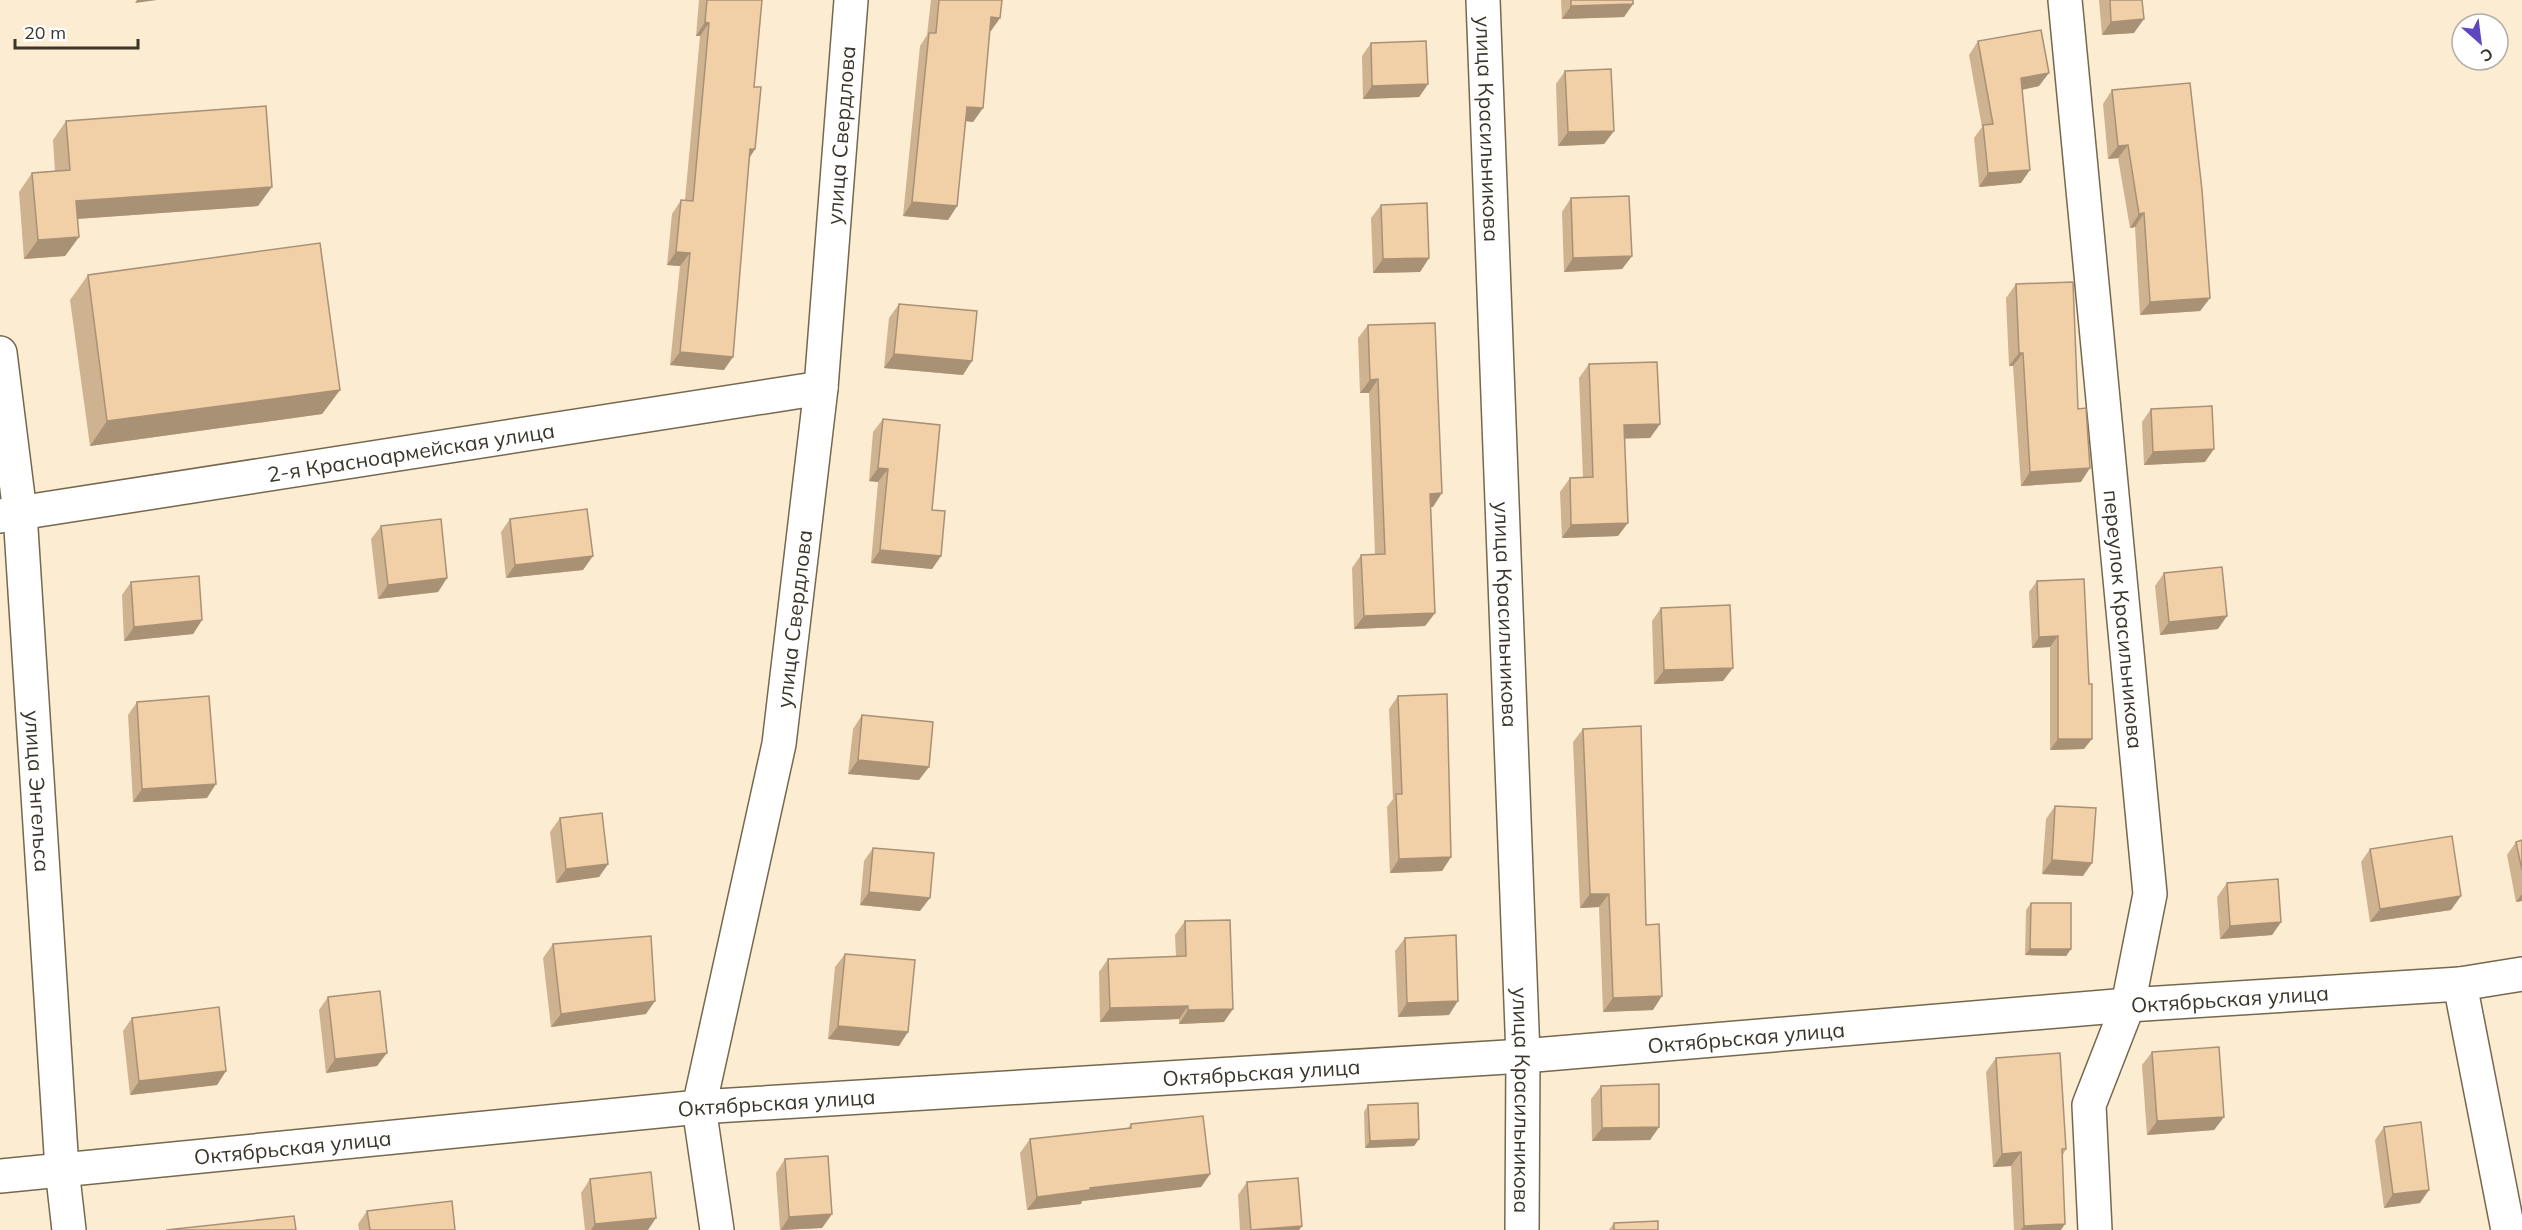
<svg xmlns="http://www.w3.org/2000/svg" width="2522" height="1230" font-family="Mulish,sans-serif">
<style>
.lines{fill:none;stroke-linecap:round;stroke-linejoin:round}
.street-casing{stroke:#75684f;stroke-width:36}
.secondary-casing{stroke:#75684f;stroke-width:36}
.street{stroke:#fff;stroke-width:33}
.secondary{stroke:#fff;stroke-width:33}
.wall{fill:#cfb290}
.shaded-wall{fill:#a99175}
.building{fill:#f1cfa7;stroke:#a99175;stroke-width:1.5}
.labels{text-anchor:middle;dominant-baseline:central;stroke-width:4.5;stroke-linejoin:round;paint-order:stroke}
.street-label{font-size:21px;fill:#3b352a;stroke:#fff}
</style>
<rect width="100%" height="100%" fill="#fcecd1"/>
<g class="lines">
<defs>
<g id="street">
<path id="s1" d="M 1483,0 L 1523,1056 L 1522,1230"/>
<path id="s2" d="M 2065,0 L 2150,894 L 2128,1005 L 2089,1105 L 2095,1230"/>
<path id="s3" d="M 0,353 L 20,513 L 62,1169 L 69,1230"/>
<path id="s4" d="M 0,516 L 821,388"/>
<polyline points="2460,984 2508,1230"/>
<path id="s5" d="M 2128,1005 L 2460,984 L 2522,974"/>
<path id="s6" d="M 717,1230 L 699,1107 L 779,744 L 821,388 L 851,0"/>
</g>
<g id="secondary">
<path id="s7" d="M 0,1176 L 699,1107 L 1523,1056 L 2128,1005"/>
</g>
</defs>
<use href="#street" class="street-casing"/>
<use href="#secondary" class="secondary-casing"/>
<use href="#street" class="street"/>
<use href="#secondary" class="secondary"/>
</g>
<g class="wall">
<polygon points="699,0 762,0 754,87 755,149 750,157 724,370 670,365 680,266 667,265 672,214 681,200 685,200 700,36 696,36"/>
<polygon points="931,0 1002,0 1000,18 990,31 983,108 973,122 966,121 957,206 948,220 903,216 920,46 927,35"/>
<polygon points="1561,0 1633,0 1633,4 1624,17 1562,19"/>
<polygon points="2099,0 2142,0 2134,33 2102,35"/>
<polygon points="1978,41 2039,86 2022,90 2021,183 1979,187 1974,138 1982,127 1969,55"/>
<polygon points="1371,43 1428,84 1419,97 1363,99 1362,56"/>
<polygon points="1565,71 1614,131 1604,144 1558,146 1556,84"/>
<polygon points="2112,90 2210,298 2200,311 2140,315 2135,227 2130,228 2118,158 2108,159 2103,104"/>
<polygon points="66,121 258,206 77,219 79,237 65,256 24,259 19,192 32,173 55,171 53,140"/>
<polygon points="1571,198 1632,256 1622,269 1564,272 1562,212"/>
<polygon points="1381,205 1429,258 1420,272 1373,273 1371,218"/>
<polygon points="88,275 340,390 322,414 90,446 70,300"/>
<polygon points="2016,284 2081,482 2021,486 2013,366 2009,366 2006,298"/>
<polygon points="899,304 963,375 884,368 889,318"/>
<polygon points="1368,325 1433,507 1431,507 1435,613 1425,626 1354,629 1352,568 1361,555 1375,554 1369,393 1360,393 1358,338"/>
<polygon points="1589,364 1660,424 1650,438 1624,438 1618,536 1562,538 1560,492 1570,478 1583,477 1579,378"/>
<polygon points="2151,409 2205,462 2144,465 2142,422"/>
<polygon points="883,419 932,510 941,556 932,569 871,563 878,482 869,481 873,432"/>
<polygon points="510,519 583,570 506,578 501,532"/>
<polygon points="381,526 447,578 438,592 378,599 371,539"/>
<polygon points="2164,573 2218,629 2160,635 2155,586"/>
<polygon points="2037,581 2089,684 2084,749 2050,750 2050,647 2032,648 2029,592"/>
<polygon points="131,582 202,620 193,634 124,641 122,595"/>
<polygon points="1661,608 1723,681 1654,684 1652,621"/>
<polygon points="1398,696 1451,857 1442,871 1390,873 1387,807 1393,799 1389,709"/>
<polygon points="137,702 207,798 133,802 128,715"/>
<polygon points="862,715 919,780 848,774 853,729"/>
<polygon points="1583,729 1646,925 1653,1010 1603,1012 1599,907 1580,908 1573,742"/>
<polygon points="2055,806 2083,876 2042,874 2046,819"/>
<polygon points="560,818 608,864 599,877 556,883 550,832"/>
<polygon points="2522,840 2522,901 2516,902 2507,855 2516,842"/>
<polygon points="873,848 920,911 860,905 864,861"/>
<polygon points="2370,849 2451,910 2370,922 2361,862"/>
<polygon points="2227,883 2281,922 2272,935 2220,939 2217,897"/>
<polygon points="2031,903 2071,949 2066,956 2025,955 2026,910"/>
<polygon points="1185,921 1224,1022 1179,1024 1179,1019 1100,1022 1099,972 1108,959 1176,956 1175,935"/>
<polygon points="1405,938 1449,1015 1398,1017 1395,951"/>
<polygon points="553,944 646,1014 551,1027 543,958"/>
<polygon points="845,954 899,1046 828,1039 835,967"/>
<polygon points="328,997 377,1066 326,1073 319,1010"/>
<polygon points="132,1018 226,1071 217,1085 130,1095 123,1031"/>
<polygon points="2152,1052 2224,1117 2214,1130 2147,1135 2142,1065"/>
<polygon points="1996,1058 2066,1149 2063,1155 2061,1230 2014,1230 2011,1166 1993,1167 1986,1072"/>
<polygon points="1601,1086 1659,1127 1650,1140 1592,1141 1591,1099"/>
<polygon points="1368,1105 1419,1139 1414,1146 1365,1148 1364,1112"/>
<polygon points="1131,1124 1210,1174 1201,1187 1082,1201 1081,1204 1027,1210 1020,1153 1030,1139 1128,1128"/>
<polygon points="2384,1127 2420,1203 2384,1208 2375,1140"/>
<polygon points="785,1159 832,1214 822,1228 780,1230 776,1173"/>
<polygon points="590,1179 648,1230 585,1230 581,1193"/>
<polygon points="1247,1182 1302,1226 1299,1230 1240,1230 1238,1195"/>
<polygon points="367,1211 455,1230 359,1230 358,1224"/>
<polygon points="1614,1223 1658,1230 1609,1230"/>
</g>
<g class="shaded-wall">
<polygon points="137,0 157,0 135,3"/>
<polygon points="1633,4 1624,17 1562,19 1571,6"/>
<polygon points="991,17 1000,18 991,31 982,30"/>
<polygon points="2144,19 2134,33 2102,35 2111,22"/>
<polygon points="705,22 709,23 700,36 696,36"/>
<polygon points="2049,73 2039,86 2012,92 2021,78"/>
<polygon points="1428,84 1419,97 1363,99 1372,86"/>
<polygon points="967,107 983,108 973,122 958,120"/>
<polygon points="1614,131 1604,144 1558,146 1568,132"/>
<polygon points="2128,145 2118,158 2108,159 2118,146"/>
<polygon points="750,149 755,149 746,163"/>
<polygon points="2030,170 2021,183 1979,187 1988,173"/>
<polygon points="272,187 258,206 62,220 76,201"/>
<polygon points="912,202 957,206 948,220 903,216"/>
<polygon points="2144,213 2135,227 2130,228 2139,214"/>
<polygon points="79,237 65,256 24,259 38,240"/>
<polygon points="676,252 690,253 680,266 667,265"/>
<polygon points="1632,256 1622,269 1564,272 1573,258"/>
<polygon points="1429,258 1420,272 1373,273 1383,259"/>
<polygon points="2210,298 2200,311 2140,315 2150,302"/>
<polygon points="680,352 733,357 724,370 670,365"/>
<polygon points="2019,353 2023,353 2013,366 2009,366"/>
<polygon points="894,354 972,361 963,375 884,368"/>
<polygon points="1378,379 1369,393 1360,393 1370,380"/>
<polygon points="340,390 322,414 90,446 107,421"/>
<polygon points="1660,424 1650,438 1614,439 1624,425"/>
<polygon points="2214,449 2205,462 2144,465 2153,452"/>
<polygon points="878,468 888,469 878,482 869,481"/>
<polygon points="2090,468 2081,482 2021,486 2030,472"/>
<polygon points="1442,493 1433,507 1421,507 1430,494"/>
<polygon points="1628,523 1618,536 1562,538 1571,525"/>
<polygon points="880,550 941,556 932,569 871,563"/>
<polygon points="593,556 583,570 506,578 515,565"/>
<polygon points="447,578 438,592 378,599 388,585"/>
<polygon points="1435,613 1425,626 1354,629 1364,616"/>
<polygon points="2227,616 2218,629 2160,635 2169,622"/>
<polygon points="202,620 193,634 124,641 134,627"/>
<polygon points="2058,636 2050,647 2032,648 2039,637"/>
<polygon points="1733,668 1723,681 1654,684 1664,670"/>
<polygon points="2058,739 2092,739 2084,749 2050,750"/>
<polygon points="858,760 929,767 919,780 848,774"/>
<polygon points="216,784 207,798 133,802 142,789"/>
<polygon points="1451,857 1442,871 1390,873 1399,859"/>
<polygon points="2052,860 2092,863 2083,876 2042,874"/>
<polygon points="608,864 599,877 556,883 566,869"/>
<polygon points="869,892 930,898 920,911 860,905"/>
<polygon points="1590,894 1609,894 1599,907 1580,908"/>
<polygon points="2522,894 2522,901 2516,902"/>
<polygon points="2461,896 2451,910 2370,922 2380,909"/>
<polygon points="2281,922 2272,935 2220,939 2230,926"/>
<polygon points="2030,949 2071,949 2066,956 2025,955"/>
<polygon points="1662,996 1653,1010 1603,1012 1613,998"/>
<polygon points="655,1001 646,1014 551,1027 561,1014"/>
<polygon points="1458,1001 1449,1015 1398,1017 1407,1003"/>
<polygon points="1188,1006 1179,1019 1100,1022 1110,1008"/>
<polygon points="1233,1009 1224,1022 1179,1024 1188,1010"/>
<polygon points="838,1026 908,1032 899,1046 828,1039"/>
<polygon points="387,1053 377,1066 326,1073 335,1059"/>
<polygon points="226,1071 217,1085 130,1095 139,1081"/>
<polygon points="2224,1117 2214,1130 2147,1135 2157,1121"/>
<polygon points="1659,1127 1650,1140 1592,1141 1602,1128"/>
<polygon points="1419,1139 1414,1146 1365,1148 1370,1141"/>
<polygon points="2021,1152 2011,1166 1993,1167 2002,1154"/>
<polygon points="1210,1174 1201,1187 1082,1201 1081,1204 1027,1210 1037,1197 1090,1188"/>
<polygon points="2429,1190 2420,1203 2384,1208 2393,1194"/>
<polygon points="832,1214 822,1228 781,1230 789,1217"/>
<polygon points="656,1218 648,1230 591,1230 595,1224"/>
<polygon points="2065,1224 2061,1230 2021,1230 2024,1226"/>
<polygon points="1302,1226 1299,1230 1251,1230"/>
</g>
<g class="building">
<polygon points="707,0 762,0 754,87 761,87 755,149 750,149 733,357 680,352 690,253 676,252 681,200 693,201 709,23 705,22"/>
<polygon points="939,0 1002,0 1000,18 991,17 983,108 967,107 957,206 912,202 929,33 936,33"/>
<polygon points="1571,0 1633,0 1633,4 1571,6"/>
<polygon points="2110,0 2142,0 2144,19 2111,22"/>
<polygon points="2041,30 2049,73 2021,78 2030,170 1988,173 1983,125 1993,124 1978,41"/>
<polygon points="1426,41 1428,84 1372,86 1371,43"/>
<polygon points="1611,69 1614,131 1568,132 1565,71"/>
<polygon points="2190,83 2202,190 2210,298 2150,302 2144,213 2139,214 2128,145 2118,146 2112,90"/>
<polygon points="266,106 272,187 76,201 79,237 38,240 32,173 70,170 66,121"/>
<polygon points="1629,196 1632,256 1573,258 1571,198"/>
<polygon points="1427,203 1429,258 1383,259 1381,205"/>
<polygon points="320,243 340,390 107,421 88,275"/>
<polygon points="2073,282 2078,409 2086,408 2090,468 2030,472 2023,353 2019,353 2016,284"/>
<polygon points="899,304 977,311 972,361 894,354"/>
<polygon points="1435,323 1442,493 1430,494 1435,613 1364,616 1361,555 1385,554 1378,379 1370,380 1368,325"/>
<polygon points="1657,362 1660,424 1624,425 1628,523 1571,525 1570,478 1593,477 1589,364"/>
<polygon points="2212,406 2214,449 2153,452 2151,409"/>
<polygon points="883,419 940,425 932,510 945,511 941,556 880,550 888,469 878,468"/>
<polygon points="587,509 593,556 515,565 510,519"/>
<polygon points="441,519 447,578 388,585 381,526"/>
<polygon points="2222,567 2227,616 2169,622 2164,573"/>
<polygon points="199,576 202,620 134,627 131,582"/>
<polygon points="2084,579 2089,684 2092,684 2092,739 2058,739 2058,636 2039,637 2037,581"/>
<polygon points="1730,605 1733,668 1664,670 1661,608"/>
<polygon points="1447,694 1451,857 1399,859 1396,794 1402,794 1398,696"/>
<polygon points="209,696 216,784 142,789 137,702"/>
<polygon points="862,715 933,722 929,767 858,760"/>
<polygon points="1641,726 1646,925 1659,924 1662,996 1613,998 1609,894 1590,894 1583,729"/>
<polygon points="2055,806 2096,808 2092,863 2052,860"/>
<polygon points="602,813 608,864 566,869 560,818"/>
<polygon points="2452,836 2461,896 2380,909 2370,849"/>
<polygon points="2522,840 2522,870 2516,842"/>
<polygon points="873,848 934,853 930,898 869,892"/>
<polygon points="2278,879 2281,922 2230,926 2227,883"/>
<polygon points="2031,903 2071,903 2071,949 2030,949"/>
<polygon points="1230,920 1233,1009 1188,1010 1188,1006 1110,1008 1108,959 1186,956 1185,921"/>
<polygon points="1456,935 1458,1001 1407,1003 1405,938"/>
<polygon points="651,936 655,1001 561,1014 553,944"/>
<polygon points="845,954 915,960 908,1032 838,1026"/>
<polygon points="380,991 387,1053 335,1059 328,997"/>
<polygon points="219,1007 226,1071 139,1081 132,1018"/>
<polygon points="2219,1047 2224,1117 2157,1121 2152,1052"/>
<polygon points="2060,1053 2066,1149 2062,1149 2065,1224 2024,1226 2021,1152 2002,1154 1996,1058"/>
<polygon points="1659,1084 1659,1127 1602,1128 1601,1086"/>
<polygon points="1418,1103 1419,1139 1370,1141 1368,1105"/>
<polygon points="1203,1116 1210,1174 1090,1188 1090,1190 1037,1197 1030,1139 1131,1128 1131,1124"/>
<polygon points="2421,1122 2429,1190 2393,1194 2384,1127"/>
<polygon points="828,1156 832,1214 789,1217 785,1159"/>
<polygon points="651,1172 656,1218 595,1224 590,1179"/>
<polygon points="1298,1178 1302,1226 1251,1230 1247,1182"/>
<polygon points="452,1201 455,1230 370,1230 367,1211"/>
<polygon points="294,1216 296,1230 166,1230"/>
<polygon points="1658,1221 1658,1230 1614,1230 1614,1223"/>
</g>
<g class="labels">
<g class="street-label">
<text stroke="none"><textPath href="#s1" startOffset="129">улица Красильникова</textPath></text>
<text stroke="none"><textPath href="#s6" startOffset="1108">улица Свердлова</textPath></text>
<text stroke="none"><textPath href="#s4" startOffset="416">2-я Красноармейская улица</textPath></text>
<text stroke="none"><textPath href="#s1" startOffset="615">улица Красильникова</textPath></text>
<text stroke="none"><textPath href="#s6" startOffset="622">улица Свердлова</textPath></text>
<text stroke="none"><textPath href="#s2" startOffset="622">переулок Красильникова</textPath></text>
<text stroke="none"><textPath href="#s3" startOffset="440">улица Энгельса</textPath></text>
<text stroke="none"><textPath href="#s5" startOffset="102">Октябрьская улица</textPath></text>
<text stroke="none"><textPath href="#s7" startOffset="1752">Октябрьская улица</textPath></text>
<text stroke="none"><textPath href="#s7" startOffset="1266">Октябрьская улица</textPath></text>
<text stroke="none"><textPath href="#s1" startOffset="1101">улица Красильникова</textPath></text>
<text stroke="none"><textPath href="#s7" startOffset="780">Октябрьская улица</textPath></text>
<text stroke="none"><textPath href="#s7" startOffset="294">Октябрьская улица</textPath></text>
</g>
</g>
<g transform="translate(2480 42) rotate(152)"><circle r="28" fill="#ffffff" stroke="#b1aeaa" stroke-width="1.5"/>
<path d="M0-4.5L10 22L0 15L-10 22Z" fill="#5d46be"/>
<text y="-9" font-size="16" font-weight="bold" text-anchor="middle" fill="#3b352a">С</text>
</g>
<path d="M15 39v9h123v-9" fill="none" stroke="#3b352a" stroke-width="3"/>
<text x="24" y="39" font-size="18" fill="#3b352a" stroke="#ffffff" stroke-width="4.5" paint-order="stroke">20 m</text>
</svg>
